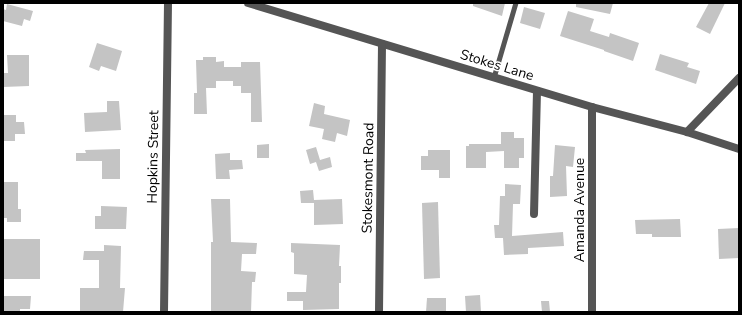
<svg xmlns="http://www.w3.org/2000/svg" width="742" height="315" font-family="'Nunito Sans',sans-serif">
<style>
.building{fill:#c4c4c4}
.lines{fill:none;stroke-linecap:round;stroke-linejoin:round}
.service{stroke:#555;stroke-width:5}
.minor{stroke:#555;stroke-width:8}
.labels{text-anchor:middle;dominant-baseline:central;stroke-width:3;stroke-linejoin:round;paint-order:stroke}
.street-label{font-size:14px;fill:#000;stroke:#fff}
</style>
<rect width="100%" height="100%" fill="#fff"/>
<g class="building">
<polygon points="473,3 505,3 502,16 473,6"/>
<polygon points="576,3 613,3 610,14 576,7"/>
<polygon points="709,3 725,3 710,34 696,27"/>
<polygon points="7,4 33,11 30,21 24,19 22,26 3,21 3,9 6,10"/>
<polygon points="524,7 545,13 540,29 520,23"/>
<polygon points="568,11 594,19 590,31 609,37 610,33 639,43 633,61 604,51 604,50 560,36"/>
<polygon points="97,43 122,51 116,71 101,66 99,71 89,67"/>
<polygon points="660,54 689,63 687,67 700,71 696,84 655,70"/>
<polygon points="7,55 29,55 29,86 3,87 3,73 8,73"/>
<polygon points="203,57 216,57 216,62 224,61 224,67 241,67 241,62 260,62 262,122 251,122 251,93 241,93 241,86 233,86 233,81 216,81 216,88 206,88 207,114 194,114 194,93 197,93 196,60 203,60"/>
<polygon points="107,101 119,101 121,130 85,132 84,113 107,112"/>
<polygon points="314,103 325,106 324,114 350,120 347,136 337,133 335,142 322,139 324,129 309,126"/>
<polygon points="3,115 16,115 16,122 24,122 25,134 15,134 15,141 3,141"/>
<polygon points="501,132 514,132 514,138 524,138 524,158 519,158 519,168 504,168 504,151 486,152 486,168 466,168 466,146 469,146 469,144 501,144"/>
<polygon points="269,144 269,158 257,158 257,145"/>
<polygon points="555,145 575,147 573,167 566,166 567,196 550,197 550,176 553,176"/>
<polygon points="316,147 320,160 330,157 332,167 319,171 316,162 310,164 306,150"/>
<polygon points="120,149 120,179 102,179 102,161 76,161 76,153 86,153 85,150"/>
<polygon points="428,150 450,150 450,178 439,178 439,170 421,170 421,156 428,156"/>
<polygon points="230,153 230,160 242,160 243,169 229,170 230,179 216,179 215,154"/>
<polygon points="3,182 18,182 18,209 21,209 21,222 7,222 7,218 3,218"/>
<polygon points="505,184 521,185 520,204 513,204 512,236 563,232 564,246 528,248 528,254 504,255 503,238 495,238 494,225 499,225 500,196 505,196"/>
<polygon points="313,190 314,200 342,199 343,224 314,225 314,203 301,203 300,191"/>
<polygon points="211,199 230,199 231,242 257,243 256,254 242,254 241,271 256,272 255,282 252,282 251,312 211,312 211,242 213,242"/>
<polygon points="438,202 440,278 424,279 422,203"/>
<polygon points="101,206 127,207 126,229 95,229 95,216 101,216"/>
<polygon points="680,219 681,237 652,237 652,234 636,234 635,220"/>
<polygon points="739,228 739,258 719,259 718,229"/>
<rect x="3" y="239" width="37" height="40"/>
<polygon points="291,243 340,245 339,266 341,266 341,283 339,283 339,309 303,310 303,301 287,301 287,292 306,292 307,275 294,274 294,253 291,252"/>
<polygon points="104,245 121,246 120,288 125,288 123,312 80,312 80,288 99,288 99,260 83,260 84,251 104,251"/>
<polygon points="480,295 481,312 466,312 465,296"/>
<polygon points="3,296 31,296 30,309 20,309 20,312 3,312"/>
<polygon points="427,298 446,298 446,312 426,312"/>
<polygon points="541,301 549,301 550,312 542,312"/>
</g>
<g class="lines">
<polyline class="service" points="494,78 516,3"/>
<g class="minor">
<polyline points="248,3 592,107 687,132 739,149"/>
<polyline points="687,132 739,78"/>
<polyline points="534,214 537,91"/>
<polyline points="164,312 168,3"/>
<polyline points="379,312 382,44"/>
<polyline points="592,312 592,107"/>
</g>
</g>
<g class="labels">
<g class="street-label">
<text transform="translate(497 65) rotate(17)">Stokes Lane</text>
<text transform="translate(153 157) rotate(-89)">Hopkins Street</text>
<text transform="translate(368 178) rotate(-89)">Stokesmont Road</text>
<text transform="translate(579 210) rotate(-90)">Amanda Avenue</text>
</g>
</g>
<rect width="742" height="315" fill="none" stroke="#000000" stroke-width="8"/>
</svg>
